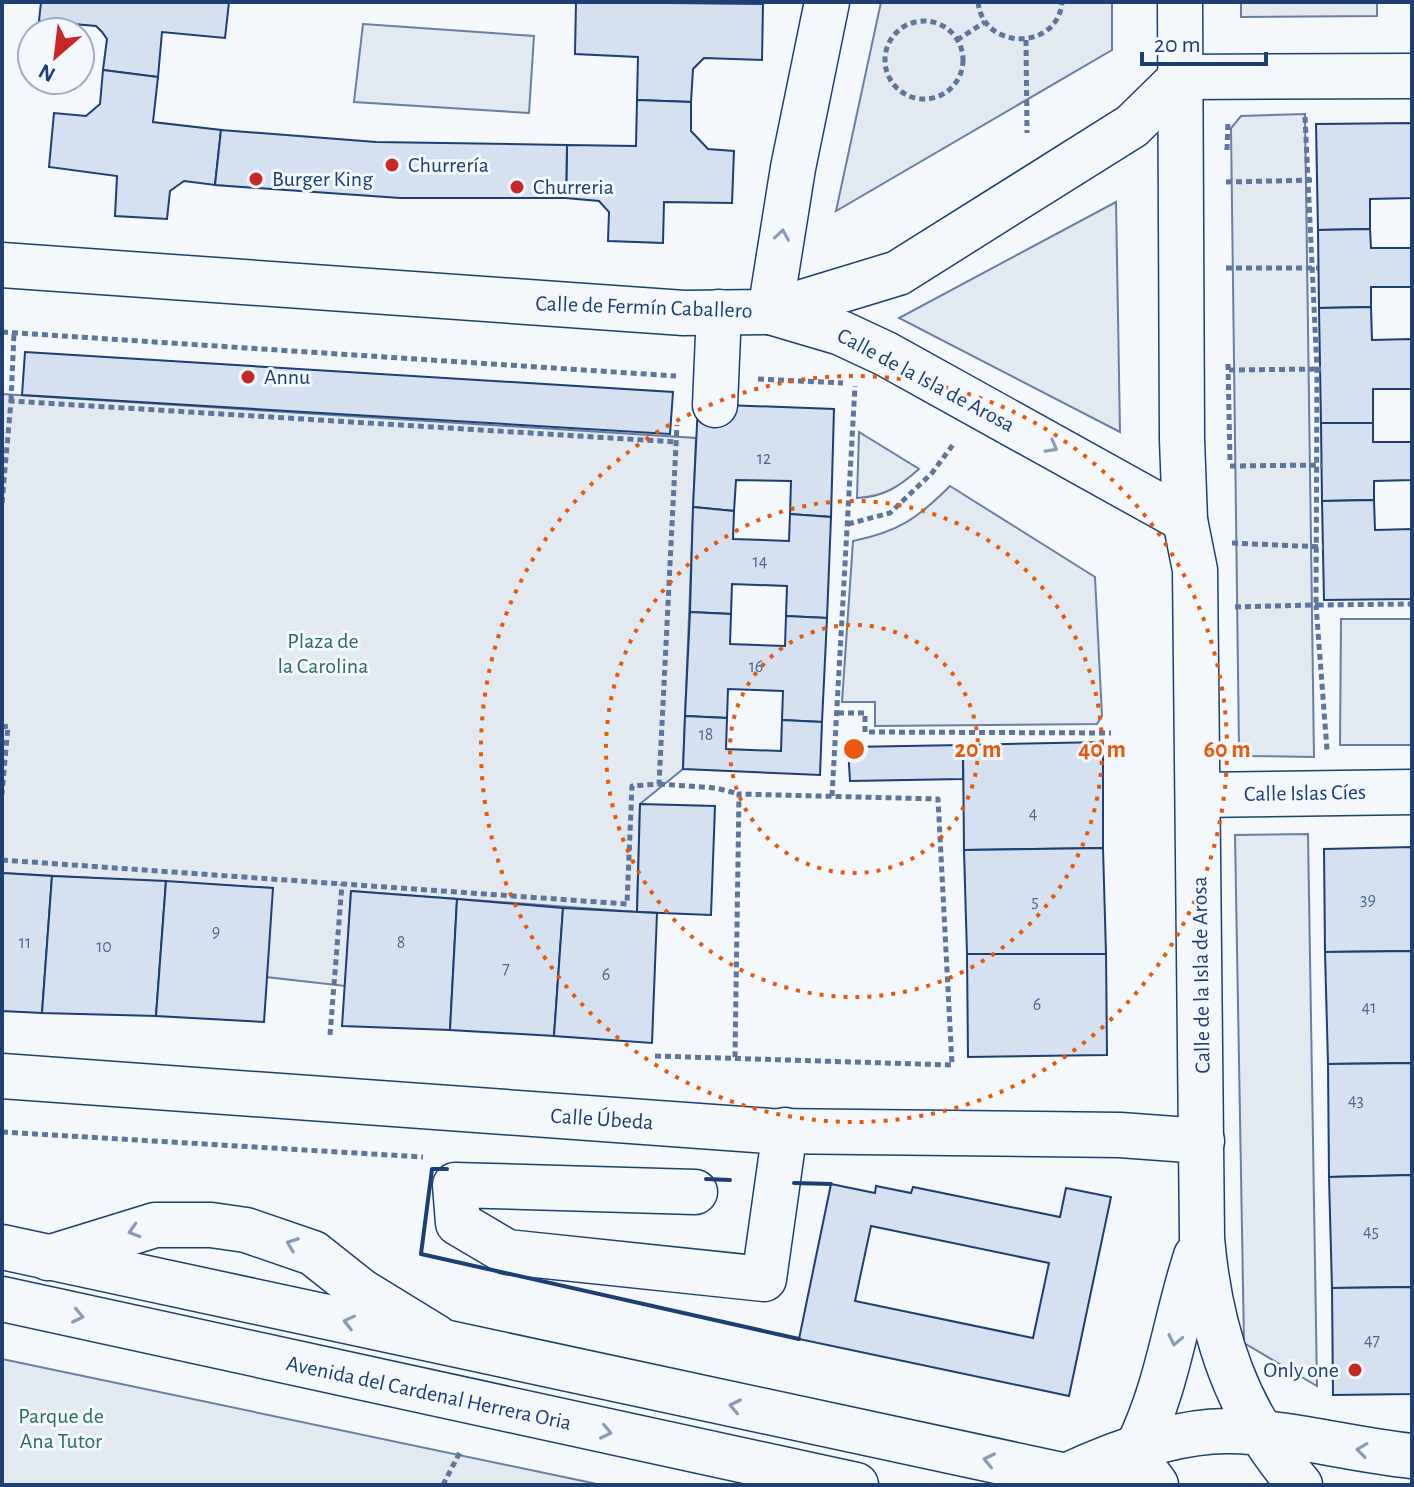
<svg xmlns="http://www.w3.org/2000/svg" width="1414" height="1487" font-family="'Alegreya Sans',sans-serif">
<style>
.green{fill:#e3e9f0;stroke:#687fa3;stroke-width:2}
.building{fill:#d5e0f0;stroke:#1d3f73;stroke-width:2;fill-rule:evenodd}
.lines{fill:none;stroke-linecap:round;stroke-linejoin:round}
.minor-casing{stroke:#1d3f73;stroke-width:47}
.major-casing{stroke:#1d3f73;stroke-width:47}
.path{stroke:#5e769c;stroke-width:5;stroke-dasharray:6 4;stroke-linecap:butt}
.minor{stroke:#f4f7fb;stroke-width:44}
.major{stroke:#f4f7fb;stroke-width:44}
.wall{stroke:#1d3f73;stroke-width:4}
.oneway{stroke:#889bb7}
.ring{fill:none;stroke:#e8590c;stroke-width:4;stroke-dasharray:4 8}
.poi-dot{fill:#c62828;stroke:#f4f7fb;stroke-width:3}
.labels{text-anchor:middle;dominant-baseline:central;stroke-width:6;stroke-linejoin:round;paint-order:stroke}
.number-label{font-size:18px;fill:#4b6792}
.poi-label{font-size:22px;fill:#1d3f73;stroke:#f4f7fb;text-anchor:start}
.street-label{font-size:22px;fill:#1d3f73;stroke:#f4f7fb}
.park-label{font-size:22px;fill:#2c6c60;stroke:#f4f7fb}
.centre{fill:#e8590c;stroke:#f4f7fb;stroke-width:4}
.ring-label{font-size:24px;text-anchor:middle;font-weight:bold;fill:#e8590c;stroke:#f4f7fb;stroke-width:6;stroke-linejoin:round;paint-order:stroke}
</style>
<rect width="100%" height="100%" fill="#f4f7fb"/>
<g class="green">
<polygon points="881,2 1112,2 1112,50 836,211"/>
<polygon points="1241,2 1377,2 1377,16 1241,17"/>
<polygon points="363,24 534,36 529,113 354,102"/>
<polygon points="1305,114 1314,757 1247,756 1239,749 1231,128 1241,116"/>
<polygon points="1116,202 1120,432 899,318"/>
<polygon points="2,394 696,438 683,769 640,804 637,912 351,891 345,986 266,977 272,888 2,873"/>
<path d="M 859,432 L 919,469 C 900,486 884,497 857,498 Z"/>
<path d="M 950,486 L 1095,577 L 1102,716 L 1097,724 L 875,726 L 875,702 L 842,702 L 853,541 C 898,532 918,518 950,486 Z"/>
<polygon points="1341,619 1412,619 1412,745 1340,745"/>
<polygon points="1308,834 1317,1386 1244,1343 1235,835"/>
<polygon points="2,1359 602,1485 2,1485"/>
</g>
<g class="building">
<polygon points="41,2 229,2 225,38 162,32 158,77 103,70 107,39 102,32 96,26 39,21"/>
<polygon points="576,2 763,4 762,60 704,58 693,69 691,102 637,100 638,57 575,54"/>
<polygon points="103,70 158,77 153,122 221,130 215,185 184,181 170,191 167,219 115,216 117,176 49,167 54,113 86,116 100,104"/>
<polygon points="637,100 691,102 691,131 708,149 734,151 732,203 664,202 663,243 608,241 609,212 599,201 566,198 567,145 636,146"/>
<polygon points="1412,123 1412,198 1370,199 1370,229 1318,230 1316,124"/>
<polygon points="221,130 376,142 567,145 566,198 400,198 215,185"/>
<polygon points="1370,229 1371,248 1412,248 1412,287 1371,287 1371,307 1319,308 1318,230"/>
<polygon points="1371,307 1372,340 1412,339 1412,389 1373,389 1373,423 1321,423 1319,308"/>
<polygon points="25,352 673,392 670,434 22,395"/>
<polygon points="698,404 834,409 831,517 790,514 791,481 736,480 734,511 693,507"/>
<polygon points="1321,423 1373,423 1373,442 1412,442 1412,480 1374,481 1374,500 1322,501"/>
<polygon points="1374,500 1375,530 1412,529 1412,599 1324,600 1322,501"/>
<polygon points="693,507 734,511 733,539 789,541 790,514 831,517 827,618 786,616 787,586 732,584 731,614 690,612"/>
<polygon points="690,612 731,614 730,644 785,646 786,616 827,618 822,722 782,720 783,691 728,689 727,718 685,716"/>
<polygon points="685,716 727,718 726,749 781,751 782,720 822,722 820,775 683,769"/>
<polygon points="1103,742 1103,848 964,850 963,745"/>
<polygon points="963,745 963,779 850,781 848,747"/>
<polygon points="640,804 715,806 711,915 637,912"/>
<polygon points="1412,847 1412,951 1325,952 1324,849"/>
<polygon points="1103,848 1106,954 967,954 964,850"/>
<polygon points="2,873 52,876 42,1013 2,1011"/>
<polygon points="52,876 166,881 156,1016 42,1013"/>
<polygon points="166,881 273,888 264,1022 156,1016"/>
<polygon points="351,891 457,899 450,1030 342,1026"/>
<polygon points="457,899 563,908 554,1036 450,1030"/>
<polygon points="563,908 657,913 652,1043 554,1036"/>
<polygon points="1412,951 1412,1063 1328,1064 1325,952"/>
<polygon points="967,954 1106,954 1107,1055 968,1057"/>
<polygon points="1412,1063 1412,1175 1329,1177 1328,1064"/>
<polygon points="1412,1175 1412,1287 1332,1288 1329,1177"/>
<path d="M 831,1184 L 875,1193 L 876,1186 L 911,1193 L 913,1187 L 1060,1217 L 1066,1188 L 1111,1197 L 1069,1396 L 799,1339 ZM 871,1226 L 1049,1263 L 1033,1338 L 855,1301 Z"/>
<polygon points="1412,1287 1412,1394 1333,1395 1332,1288"/>
</g>
<g class="lines">
<defs>
<g id="minor">
<path d="M 1180,2 L 1182,439 L 1185,520 L 1195,570 L 1202,1238 C 1210,1332 1237,1414 1300,1485"/>
<polyline points="2,265 684,313 770,312 898,273 1132,126 1182,77 1412,76"/>
<polyline points="770,312 841,333 886,354 1185,520"/>
<polyline points="770,312 793,168 827,2"/>
<polyline points="715,405 719,312"/>
<polyline points="1198,795 1412,792"/>
<polyline points="2,1076 770,1131 1120,1135 1202,1141"/>
<polyline points="695,1192 455,1185 458,1223 507,1252 764,1279 785,1130"/>
<polyline points="48,1258 155,1225 211,1225 246,1230 313,1253 361,1291 436,1337"/>
<path d="M 1137,1448 C 1168,1386 1175,1320 1196,1256"/>
<polyline points="1137,1448 1145,1470 1156,1485"/>
<path d="M 1066,1476 C 1113,1454 1177,1430 1230,1431 C 1291,1432 1351,1450 1412,1456"/>
</g>
<g id="major">
<polyline points="2,1247 1108,1485"/>
<polyline points="2,1299 856,1485"/>
</g>
</defs>
<use href="#minor" class="minor-casing"/>
<use href="#major" class="major-casing"/>
<g class="path">
<path d="M 978,2 C 983,51 1058,51 1062,2"/>
<circle cx="924" cy="60" r="39"/>
<polyline points="957,40 985,22"/>
<polyline points="1026,40 1027,133"/>
<polyline points="1305,117 1317,370 1316,605 1412,604"/>
<polyline points="1227,150 1228,120"/>
<polyline points="1226,182 1316,180"/>
<polyline points="1226,268 1318,268"/>
<polyline points="2,332 676,376"/>
<polyline points="1228,364 1230,462"/>
<polyline points="1229,370 1321,369"/>
<polyline points="758,379 843,383"/>
<polyline points="11,401 14,333"/>
<polyline points="1230,466 1322,465"/>
<polyline points="2,503 11,401 676,442"/>
<polyline points="848,524 890,513 932,473 955,442"/>
<polyline points="1232,543 1323,547"/>
<polyline points="1235,607 1316,605 1327,750"/>
<polyline points="838,713 865,713 865,732 1111,733"/>
<polyline points="2,727 8,726 2,794"/>
<polyline points="659,784 716,788 739,794"/>
<polyline points="832,796 855,386"/>
<polyline points="2,860 627,904 632,786 659,784 677,425"/>
<polyline points="330,1035 342,884"/>
<polyline points="655,1056 952,1065 938,799 739,794 735,1057"/>
<polyline points="2,1132 423,1157"/>
<polyline points="443,1485 460,1452"/>
</g>
<use href="#minor" class="minor"/>
<use href="#major" class="major"/>
<g class="wall">
<polyline points="447,1169 432,1169 421,1254 799,1339"/>
<polyline points="706,1179 730,1180"/>
<polyline points="794,1183 831,1184"/>
</g>
</g>
<defs><path id="oneway-chevron" d="M-2-3.5L2.5 0L-2 3.5" fill="none" stroke-width="1.6" stroke-linecap="round" stroke-linejoin="round" transform="scale(2)"/></defs>
<g class="oneway">
<use href="#oneway-chevron" transform="translate(782 235) rotate(-81)"/>
<use href="#oneway-chevron" transform="translate(1052 447) rotate(29)"/>
<use href="#oneway-chevron" transform="translate(134 1231) rotate(163)"/>
<use href="#oneway-chevron" transform="translate(292 1244) rotate(-159)"/>
<use href="#oneway-chevron" transform="translate(78 1316) rotate(12)"/>
<use href="#oneway-chevron" transform="translate(349 1322) rotate(-167)"/>
<use href="#oneway-chevron" transform="translate(1175 1340) rotate(102)"/>
<use href="#oneway-chevron" transform="translate(735 1406) rotate(-168)"/>
<use href="#oneway-chevron" transform="translate(606 1432) rotate(12)"/>
<use href="#oneway-chevron" transform="translate(1362 1450) rotate(-172)"/>
<use href="#oneway-chevron" transform="translate(989 1460) rotate(-168)"/>
</g>
<g class="ring">
<circle cx="854" cy="749" r="124"/>
<circle cx="854" cy="749" r="248"/>
<circle cx="854" cy="749" r="373"/>
</g>
<g class="poi-dot">
<circle cx="392" cy="165" r="8"/>
<circle cx="256" cy="179" r="8"/>
<circle cx="517" cy="187" r="8"/>
<circle cx="248" cy="377" r="8"/>
<circle cx="1355" cy="1370" r="8"/>
</g>
<g class="labels">
<g class="number-label">
<text x="764" y="459">12</text>
<text x="760" y="562">14</text>
<text x="756" y="667">16</text>
<text x="706" y="735">18</text>
<text x="1033" y="814">4</text>
<text x="1368" y="900">39</text>
<text x="1035" y="902">5</text>
<text x="216" y="932">9</text>
<text x="25" y="943">11</text>
<text x="401" y="943">8</text>
<text x="104" y="947">10</text>
<text x="506" y="969">7</text>
<text x="606" y="975">6</text>
<text x="1037" y="1005">6</text>
<text x="1369" y="1008">41</text>
<text x="1356" y="1101">43</text>
<text x="1371" y="1232">45</text>
<text x="1372" y="1341">47</text>
</g>
<g class="poi-label">
<text x="408" y="165">Churrería</text>
<text x="272" y="179">Burger King</text>
<text x="533" y="187">Churreria</text>
<text x="264" y="377">Annu</text>
<text x="1339" y="1370" text-anchor="end">Only one</text>
</g>
<g class="street-label">
<text transform="translate(644 307) rotate(2)">Calle de Fermín Caballero</text>
<text transform="translate(926 380) rotate(28)">Calle de la Isla de Arosa</text>
<text transform="translate(1305 793) rotate(-1)">Calle Islas Cíes</text>
<text transform="translate(1201 975) rotate(-91)">Calle de la Isla de Arosa</text>
<text transform="translate(602 1119) rotate(4)">Calle Úbeda</text>
<text transform="translate(429 1393) rotate(12)">Avenida del Cardenal Herrera Oria</text>
</g>
<g class="park-label">
<text x="323" y="641">Plaza de<tspan x="323" dy="25">la Carolina</tspan></text>
<text x="61" y="1416">Parque de<tspan x="61" dy="25">Ana Tutor</tspan></text>
</g>
</g>
<circle cx="854" cy="749" r="12" class="centre"/>
<g class="ring-label">
<text x="978" y="757">20 m</text>
<text x="1102" y="757">40 m</text>
<text x="1227" y="757">60 m</text>
</g>
<rect width="1414" height="1487" fill="none" stroke="#1d3f73" stroke-width="8"/>
<g transform="translate(56 56) rotate(208)"><circle r="38" fill="#f4f7fb" stroke="#9eadc5" stroke-width="2"/>
<path d="M0-6L14 30L0 20L-14 30Z" fill="#c62828"/>
<text y="-12" font-size="22" font-weight="bold" text-anchor="middle" fill="#1d3f73">N</text>
</g>
<path d="M1142 52v12h124v-12" fill="none" stroke="#1d3f73" stroke-width="4"/>
<text x="1154" y="52" font-size="24" fill="#1d3f73" stroke="#f4f7fb" stroke-width="6" paint-order="stroke">20 m</text>
</svg>
